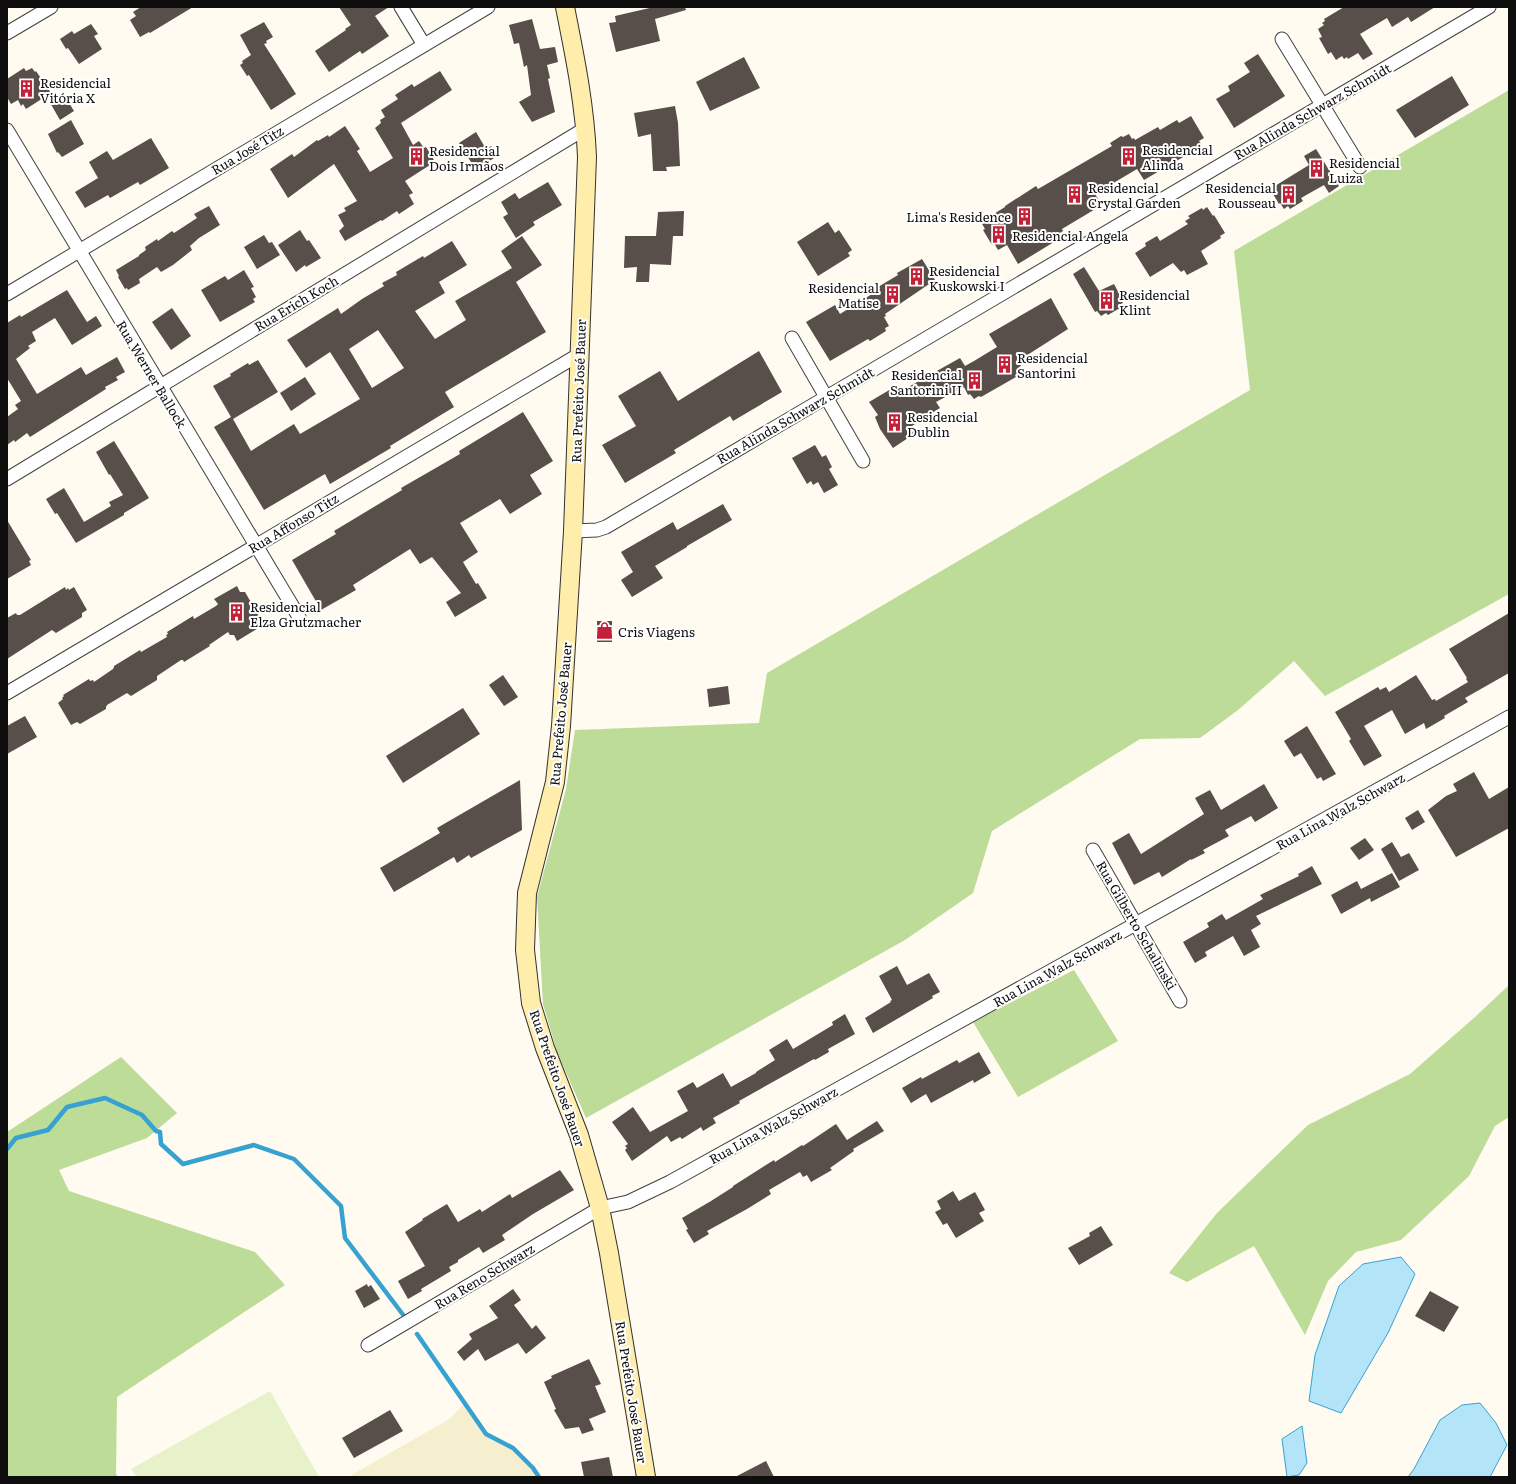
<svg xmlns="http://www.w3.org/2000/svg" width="1516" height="1484" font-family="Literata,serif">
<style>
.farmland{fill:#f6efcf}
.forest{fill:#bcdc97}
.pitch{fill:#e8f2ca}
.water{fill:#b3e4f8;stroke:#37a2d2}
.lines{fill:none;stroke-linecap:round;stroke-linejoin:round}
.stream{stroke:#37a2d2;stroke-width:4.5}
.building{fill:#584e4a;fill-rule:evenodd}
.street-casing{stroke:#414141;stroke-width:15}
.secondary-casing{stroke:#303030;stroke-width:20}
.street{stroke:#fff;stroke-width:13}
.secondary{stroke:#ffeeab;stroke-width:18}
.labels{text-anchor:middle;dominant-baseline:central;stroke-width:4;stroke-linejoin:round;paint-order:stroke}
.poi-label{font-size:13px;fill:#0e0e0e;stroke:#fff;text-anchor:start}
.street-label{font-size:13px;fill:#0e0e0e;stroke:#fff}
</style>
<rect width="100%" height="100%" fill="#fffbf0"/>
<polygon class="farmland" points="465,1402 486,1434 513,1448 533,1468 539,1477 348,1477 451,1418"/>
<g class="forest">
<polygon points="1509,90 1509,594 1325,696 1294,661 1238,710 1200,738 1140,739 992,831 973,893 905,940 586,1118 557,1052 543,1004 537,897 566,789 575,730 759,723 767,673 1250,390 1234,251"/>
<polygon points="1074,970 1118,1041 1018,1097 973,1022"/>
<polygon points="1509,985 1509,1117 1495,1126 1469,1176 1401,1240 1356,1252 1328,1281 1305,1335 1254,1246 1187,1282 1169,1273 1217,1213 1308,1125 1410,1074 1475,1017"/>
<polygon points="121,1057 177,1113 147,1138 59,1170 69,1191 255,1252 285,1285 117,1397 116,1474 118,1477 7,1477 7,1132"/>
</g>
<polygon class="pitch" points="270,1391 319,1477 136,1477 131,1469"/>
<g class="water">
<polygon points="1401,1257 1415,1274 1388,1333 1341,1413 1309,1401 1315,1355 1339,1286 1363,1264"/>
<polygon points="1480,1403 1496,1423 1507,1445 1490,1477 1408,1477 1414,1469 1440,1420 1462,1405"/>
<polygon points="1302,1426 1307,1463 1299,1475 1287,1477 1282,1439"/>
</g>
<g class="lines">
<g class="stream">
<polyline points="7,1149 16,1138 48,1130 67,1107 105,1098 142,1115 156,1131 160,1132 161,1144 183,1164 254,1145 294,1159 341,1206 345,1238 404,1316"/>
<polyline points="417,1334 486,1434 513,1448 533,1468 539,1477"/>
</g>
</g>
<g class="building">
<polygon points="141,7 193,7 150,33 149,32 140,37 130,20 136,16 133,12"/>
<polygon points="339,7 389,7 375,16 389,36 362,54 360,51 329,72 315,51 346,30 345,29 351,25"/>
<polygon points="654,7 685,7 686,10 655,19 660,41 616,52 609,23 616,22 615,16"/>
<polygon points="1344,7 1435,7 1411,22 1408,17 1392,27 1387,18 1360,34 1373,54 1363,60 1358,53 1348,59 1347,57 1344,59 1342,56 1336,60 1331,52 1328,54 1319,38 1322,37 1318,29 1324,25 1322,23 1325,21 1324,19"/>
<polygon points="532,19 540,49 555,47 558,62 547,65 550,78 548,79 555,112 532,122 519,102 531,95 527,65 524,67 519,43 514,44 509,25"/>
<polygon points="264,22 273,37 266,41 267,43 264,44 296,94 271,110 249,75 247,76 240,65 243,63 242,61 251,55 240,35"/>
<polygon points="91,24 98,34 94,36 102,49 79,64 68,48 66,49 60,39 72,31 74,34"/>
<polygon points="1258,54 1285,96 1234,128 1216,99 1230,91 1228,86 1250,72 1244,63"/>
<polygon points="744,57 760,88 710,111 696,82"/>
<polygon points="24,68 26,71 32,68 35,72 36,71 51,93 26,109 23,104 21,106 18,100 11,104 7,97 7,79"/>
<polygon points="440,71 452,90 401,123 413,145 419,141 424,148 426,147 434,160 429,163 430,165 405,181 413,193 409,195 414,204 399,214 397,211 382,221 381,220 345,241 339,231 344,226 338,215 346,211 344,208 357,201 334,164 288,198 270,169 292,154 294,157 317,140 318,141 328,135 329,137 345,126 360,149 357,151 370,172 393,158 375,128 381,123 380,120 385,117 381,110 398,99 395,95 412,84 414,87"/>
<polygon points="1452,76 1469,105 1415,138 1396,110"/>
<polygon points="63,93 74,111 60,120 49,101"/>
<polygon points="675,106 678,123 680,166 666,167 667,171 653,171 651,134 638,137 634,113"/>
<polygon points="1191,116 1204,138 1199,141 1201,144 1194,148 1195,150 1144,180 1137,169 1095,194 1102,205 1062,229 1063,231 1052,238 1054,242 1018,264 1007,245 998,250 994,243 992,245 983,230 985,229 981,222 1005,207 1005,206 1036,186 1038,189 1112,146 1110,143 1121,136 1123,137 1129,134 1132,139 1134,138 1135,140 1158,127 1160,130 1177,120 1179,123"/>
<polygon points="71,120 84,144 62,157 58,152 57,153 48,134"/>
<polygon points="476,132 486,149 491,146 497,156 476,170 459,143"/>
<polygon points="151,138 169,168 140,185 138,182 110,198 108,195 85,208 75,192 98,178 89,162 107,151 113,160"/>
<polygon points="1316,149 1339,186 1329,193 1324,185 1301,198 1303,201 1290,209 1288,206 1284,209 1280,203 1279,204 1270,189 1309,165 1304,156"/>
<polygon points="548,182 562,205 533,222 535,225 516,238 503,217 508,214 501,202 515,193 519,199"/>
<polygon points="209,206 220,225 199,238 190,246 192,250 173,265 161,272 157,267 139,279 140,283 128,290 127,288 125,289 118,277 119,276 116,270 139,256 139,255 146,250 145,247 157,239 158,241 172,231 174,233 197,218 194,214"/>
<polygon points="1207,207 1213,216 1214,215 1225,233 1220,236 1221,238 1201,251 1208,264 1187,275 1184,270 1181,272 1173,263 1150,277 1135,253 1146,246 1145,243 1157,236 1160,241 1188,224 1185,221 1190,218 1188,216 1202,208 1203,210"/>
<polygon points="684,211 683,236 673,236 671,265 650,264 649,282 636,282 637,267 624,268 625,236 656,236 658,212"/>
<polygon points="828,222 835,233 839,230 852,250 848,253 850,256 818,276 797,242"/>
<polygon points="300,230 307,241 309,240 321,258 306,267 305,265 296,272 278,245"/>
<polygon points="264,235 269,243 272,242 280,255 257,269 244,247"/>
<path d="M 522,236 L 542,265 L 516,282 L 546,332 L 445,392 L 454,407 L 390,446 L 391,448 L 330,484 L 325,474 L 264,510 L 214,427 L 231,417 L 213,386 L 231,376 L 230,374 L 248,363 L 249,365 L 258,360 L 278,392 L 233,419 L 251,451 L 294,424 L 300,434 L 360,399 L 330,352 L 306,368 L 287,340 L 338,308 L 341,314 L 362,299 L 384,286 L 382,283 L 397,275 L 396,272 L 423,256 L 424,258 L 452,241 L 467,265 L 439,282 L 445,293 L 415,311 L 435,339 L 466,320 L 455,301 L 512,268 L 501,251 ZM 378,330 L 404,368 L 372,388 L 349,349 Z"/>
<polygon points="922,259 935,280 885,314 886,316 884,317 889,326 885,328 886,331 870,341 868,339 830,361 806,322 835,305 840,314 880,289 878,287 898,275 897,273"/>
<polygon points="1084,267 1099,291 1114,284 1121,297 1120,297 1123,303 1118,305 1120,308 1108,315 1106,313 1101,316 1097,311 1095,312 1073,274"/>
<polygon points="244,270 254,287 251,288 256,297 253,299 255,302 220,322 201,290 225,276 228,280"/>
<polygon points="67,290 87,322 96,316 102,326 72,345 55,318 32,332 36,341 28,346 30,348 16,359 37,394 81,367 86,375 117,357 125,372 116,377 118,380 105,387 106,389 30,437 27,433 15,442 14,440 7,445 7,417 18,409 15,405 21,401 7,378 7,323 20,315 21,317"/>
<polygon points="1051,298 1068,329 1018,361 1021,366 1019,367 1021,372 1015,375 1016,377 981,397 979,396 974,399 970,394 968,395 964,387 936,402 940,408 912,426 914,430 912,431 914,434 893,448 880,429 875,417 878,415 869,402 891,389 894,395 960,358 965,366 974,361 997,347 989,334"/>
<polygon points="172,308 191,336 171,350 152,322"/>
<polygon points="759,351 782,392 733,421 730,416 674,450 676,453 625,483 602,445 636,426 618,396 660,371 678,401"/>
<polygon points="305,377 316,394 291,411 280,393"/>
<polygon points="523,412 553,461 530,475 542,494 510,514 500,499 460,523 478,552 463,562 476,584 478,583 487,598 455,617 446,602 461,593 432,557 420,564 410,549 353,585 356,590 321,610 292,560 336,534 334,531 402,490 401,488 460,454 459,451"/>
<polygon points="114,441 149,498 124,513 124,515 76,543 57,513 55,514 46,499 64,488 84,522 111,506 109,502 123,495 110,474 109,475 96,452"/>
<polygon points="815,445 822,457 826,455 832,467 829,469 838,485 824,493 818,482 813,485 811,481 807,484 792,458"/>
<polygon points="723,504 732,520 687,546 687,547 655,566 663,578 632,597 621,580 633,572 621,552 673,522 677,530"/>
<polygon points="7,520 31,560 29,561 31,565 7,579"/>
<polygon points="237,586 240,592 245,592 260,618 258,620 259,622 257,622 260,627 237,641 234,635 230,635 228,632 209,645 210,646 184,662 183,660 181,660 157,676 157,680 131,696 127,693 107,705 106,707 106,709 80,724 77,722 71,725 58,703 63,699 62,698 64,696 63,695 89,679 90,681 93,680 94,682 113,669 114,667 114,666 140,650 141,652 167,637 166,635 168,634 167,632 193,616 194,619 216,606 218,604 214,599"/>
<polygon points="65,587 66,590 68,588 69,590 74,587 87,610 82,613 82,617 56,633 52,630 7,659 7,618 16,613 17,615 20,615"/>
<polygon points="1509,613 1509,673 1465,698 1468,702 1444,716 1445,718 1426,729 1424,723 1405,734 1392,710 1364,726 1382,756 1364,766 1349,741 1351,739 1335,712 1378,687 1380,690 1386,687 1389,692 1416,675 1432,700 1435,699 1436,701 1468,682 1466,679 1467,678 1449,649"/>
<rect x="597" y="621" width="15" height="21"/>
<polygon points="503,675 518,697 504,706 489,685"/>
<polygon points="728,686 730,704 709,707 707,689"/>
<polygon points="463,708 480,734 403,783 386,756"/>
<polygon points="25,716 37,737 7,754 7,726"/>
<polygon points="1307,726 1336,774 1323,781 1321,777 1317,779 1301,753 1294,757 1284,741"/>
<polygon points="1474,772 1489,799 1509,787 1509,828 1456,857 1428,810 1446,796 1457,791 1453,784"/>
<polygon points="520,780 522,830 471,858 469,855 457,863 454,857 394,892 380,868 440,833 437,828"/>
<polygon points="1264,784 1278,808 1255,822 1251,816 1225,830 1229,836 1203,850 1205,853 1191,860 1191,859 1162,877 1159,872 1134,885 1112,843 1129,833 1141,854 1204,814 1195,798 1210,790 1221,810"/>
<polygon points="1418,810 1425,822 1412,830 1405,818"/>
<polygon points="1365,838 1374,850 1359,860 1350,848"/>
<polygon points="1392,842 1401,857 1409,853 1419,870 1399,881 1381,849"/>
<polygon points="1312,866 1322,884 1256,916 1261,924 1251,930 1260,947 1244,956 1233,936 1205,952 1207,956 1195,963 1183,942 1209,927 1207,923 1222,914 1226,920 1263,899 1260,895 1299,876 1298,874"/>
<polygon points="1392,873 1400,887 1371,902 1370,898 1341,914 1331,895 1357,881 1361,889"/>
<polygon points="897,966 907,985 929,973 940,992 932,996 933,998 873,1033 865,1018 891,1002 890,1001 892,1000 879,976"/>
<polygon points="845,1014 855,1034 828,1049 829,1052 815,1060 814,1059 739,1101 740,1103 713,1118 716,1123 703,1131 701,1127 682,1139 680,1137 671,1142 667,1136 632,1161 625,1150 627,1148 625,1146 628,1144 612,1122 633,1107 650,1132 688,1111 677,1091 693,1082 697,1088 723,1073 731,1087 756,1073 756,1072 775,1060 769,1050 787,1039 793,1049 833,1025 832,1022"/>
<polygon points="979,1052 991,1073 974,1083 973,1080 931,1103 926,1094 911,1103 902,1088 921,1077 922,1079 957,1060 959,1063"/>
<polygon points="877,1121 884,1131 853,1149 854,1151 830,1168 832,1170 811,1182 807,1175 803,1177 800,1172 769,1190 771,1194 747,1209 707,1231 709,1234 694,1243 686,1230 688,1229 682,1218 711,1201 733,1187 733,1186 774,1160 775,1162 802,1145 803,1146 836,1124 847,1140"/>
<polygon points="560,1170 574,1190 533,1214 502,1235 505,1240 483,1253 479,1247 458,1260 458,1262 449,1267 451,1271 421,1289 422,1291 408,1299 398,1281 425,1266 405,1232 423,1220 422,1219 447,1204 458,1222 480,1209 482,1212 510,1194 512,1198"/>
<polygon points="953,1191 959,1201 975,1192 985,1210 979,1213 984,1221 956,1238 947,1223 943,1225 935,1212 941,1209 937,1201"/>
<polygon points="1101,1226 1113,1245 1079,1265 1068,1248 1090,1236 1089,1233"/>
<polygon points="367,1284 368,1287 371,1285 380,1299 364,1308 355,1291"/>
<polygon points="513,1289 521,1300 514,1305 532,1329 536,1325 546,1338 526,1354 518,1343 485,1361 478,1349 464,1361 457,1352 472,1339 469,1334 498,1318 489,1306"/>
<polygon points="1430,1291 1459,1307 1444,1332 1415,1316"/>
<polygon points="589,1359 601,1384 595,1386 606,1412 589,1419 594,1430 582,1434 579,1427 565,1429 554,1410 556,1409 544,1382 552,1378 551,1376"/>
<polygon points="390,1410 403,1431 354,1458 342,1438"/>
<polygon points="609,1457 613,1477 584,1477 581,1462"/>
<polygon points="766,1461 774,1477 735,1477"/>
</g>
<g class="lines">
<defs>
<g id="street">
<polyline points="401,7 424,45"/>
<polyline points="7,33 51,7"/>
<polyline points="1282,39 1360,167"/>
<polyline points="7,130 299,617"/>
<polyline points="7,294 488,7"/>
<polyline points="792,338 863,461"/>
<polyline points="7,479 586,128"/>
<polyline points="573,531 597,530 606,527 1489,7"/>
<polyline points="7,693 580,354"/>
<polyline points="1093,850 1180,1001"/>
<polyline points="368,1345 600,1208 628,1202 670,1182 1509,717"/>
</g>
<path id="secondary" d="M 565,7 C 575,57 585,106 587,157 L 573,531 L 561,726 L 555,782 L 527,893 L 525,950 L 531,1003 L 545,1048 L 579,1135 L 600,1208 L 609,1253 L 646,1477"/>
</defs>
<use href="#street" class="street-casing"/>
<use href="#secondary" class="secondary-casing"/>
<use href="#street" class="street"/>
<use href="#secondary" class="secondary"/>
</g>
<defs>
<symbol id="building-bare" viewBox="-9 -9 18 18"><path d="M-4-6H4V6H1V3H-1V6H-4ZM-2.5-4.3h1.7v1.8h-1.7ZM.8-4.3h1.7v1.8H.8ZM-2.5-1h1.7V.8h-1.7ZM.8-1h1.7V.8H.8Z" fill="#c42138" stroke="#fff" stroke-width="2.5" paint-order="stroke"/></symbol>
<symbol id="shop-bare" viewBox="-9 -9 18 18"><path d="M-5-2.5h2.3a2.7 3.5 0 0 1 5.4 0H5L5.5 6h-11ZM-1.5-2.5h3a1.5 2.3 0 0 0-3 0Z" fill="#c42138" stroke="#fff" stroke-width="2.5" paint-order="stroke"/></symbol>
</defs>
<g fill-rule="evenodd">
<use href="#building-bare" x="14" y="76" width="25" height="25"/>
<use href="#building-bare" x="1116" y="144" width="25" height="25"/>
<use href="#building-bare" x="404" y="144" width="25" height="25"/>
<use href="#building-bare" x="1304" y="156" width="25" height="25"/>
<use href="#building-bare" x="1062" y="182" width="25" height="25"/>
<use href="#building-bare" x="1276" y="182" width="25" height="25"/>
<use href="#building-bare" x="1012" y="204" width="25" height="25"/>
<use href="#building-bare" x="986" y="222" width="25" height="25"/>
<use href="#building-bare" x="904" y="264" width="25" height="25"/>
<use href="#building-bare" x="880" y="282" width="25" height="25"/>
<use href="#building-bare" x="1094" y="288" width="25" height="25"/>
<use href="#building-bare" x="992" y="352" width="25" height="25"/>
<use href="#building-bare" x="962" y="368" width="25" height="25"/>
<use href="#building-bare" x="882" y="410" width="25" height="25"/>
<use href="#building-bare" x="224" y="600" width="25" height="25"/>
<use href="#shop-bare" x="592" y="618" width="25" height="25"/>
</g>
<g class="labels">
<g class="poi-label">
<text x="40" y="82">Residencial<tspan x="40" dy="15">Vitória X</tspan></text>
<text x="1142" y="149">Residencial<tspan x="1142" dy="15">Alinda</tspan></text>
<text x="429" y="150">Residencial<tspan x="429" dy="15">Dois Irmãos</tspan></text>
<text x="1329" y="162">Residencial<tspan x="1329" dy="15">Luiza</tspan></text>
<text x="1088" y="187">Residencial<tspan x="1088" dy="15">Crystal Garden</tspan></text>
<text x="1276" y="187" text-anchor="end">Residencial<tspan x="1276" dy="15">Rousseau</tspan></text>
<text x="1011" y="216" text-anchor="end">Lima's Residence</text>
<text x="1012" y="235">Residencial Angela</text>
<text x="929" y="270">Residencial<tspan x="929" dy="15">Kuskowski I</tspan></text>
<text x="879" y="287" text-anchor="end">Residencial<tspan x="879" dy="15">Matise</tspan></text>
<text x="1119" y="294">Residencial<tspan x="1119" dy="15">Klint</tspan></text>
<text x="1017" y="357">Residencial<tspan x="1017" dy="15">Santorini</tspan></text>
<text x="962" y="374" text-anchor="end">Residencial<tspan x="962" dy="15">Santorini II</tspan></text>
<text x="907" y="416">Residencial<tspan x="907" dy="15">Dublin</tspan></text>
<text x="250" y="606">Residencial<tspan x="250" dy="15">Elza Grutzmacher</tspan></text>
<text x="618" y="631">Cris Viagens</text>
</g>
<g class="street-label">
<text transform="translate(1312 111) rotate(-30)">Rua Alinda Schwarz Schmidt</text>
<text transform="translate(247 150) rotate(-31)">Rua José Titz</text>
<text transform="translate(296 303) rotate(-31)">Rua Erich Koch</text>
<text transform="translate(152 374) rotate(59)">Rua Werner Ballock</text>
<text transform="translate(578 391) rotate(-88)">Rua Prefeito José Bauer</text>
<text transform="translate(795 415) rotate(-30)">Rua Alinda Schwarz Schmidt</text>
<text transform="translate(293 523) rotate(-31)">Rua Affonso Titz</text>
<text transform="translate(560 714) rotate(-85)">Rua Prefeito José Bauer</text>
<text transform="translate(1340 811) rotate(-29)">Rua Lina Walz Schwarz</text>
<text transform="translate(1137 925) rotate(60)">Rua Gilberto Schalinski</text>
<text transform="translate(1057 968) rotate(-29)">Rua Lina Walz Schwarz</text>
<text transform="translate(558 1078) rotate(71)">Rua Prefeito José Bauer</text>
<text transform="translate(773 1125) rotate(-29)">Rua Lina Walz Schwarz</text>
<text transform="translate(484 1276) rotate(-31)">Rua Reno Schwarz</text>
<text transform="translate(632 1392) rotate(81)">Rua Prefeito José Bauer</text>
</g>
</g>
<rect width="1516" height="1484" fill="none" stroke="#0e0e0e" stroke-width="16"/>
</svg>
